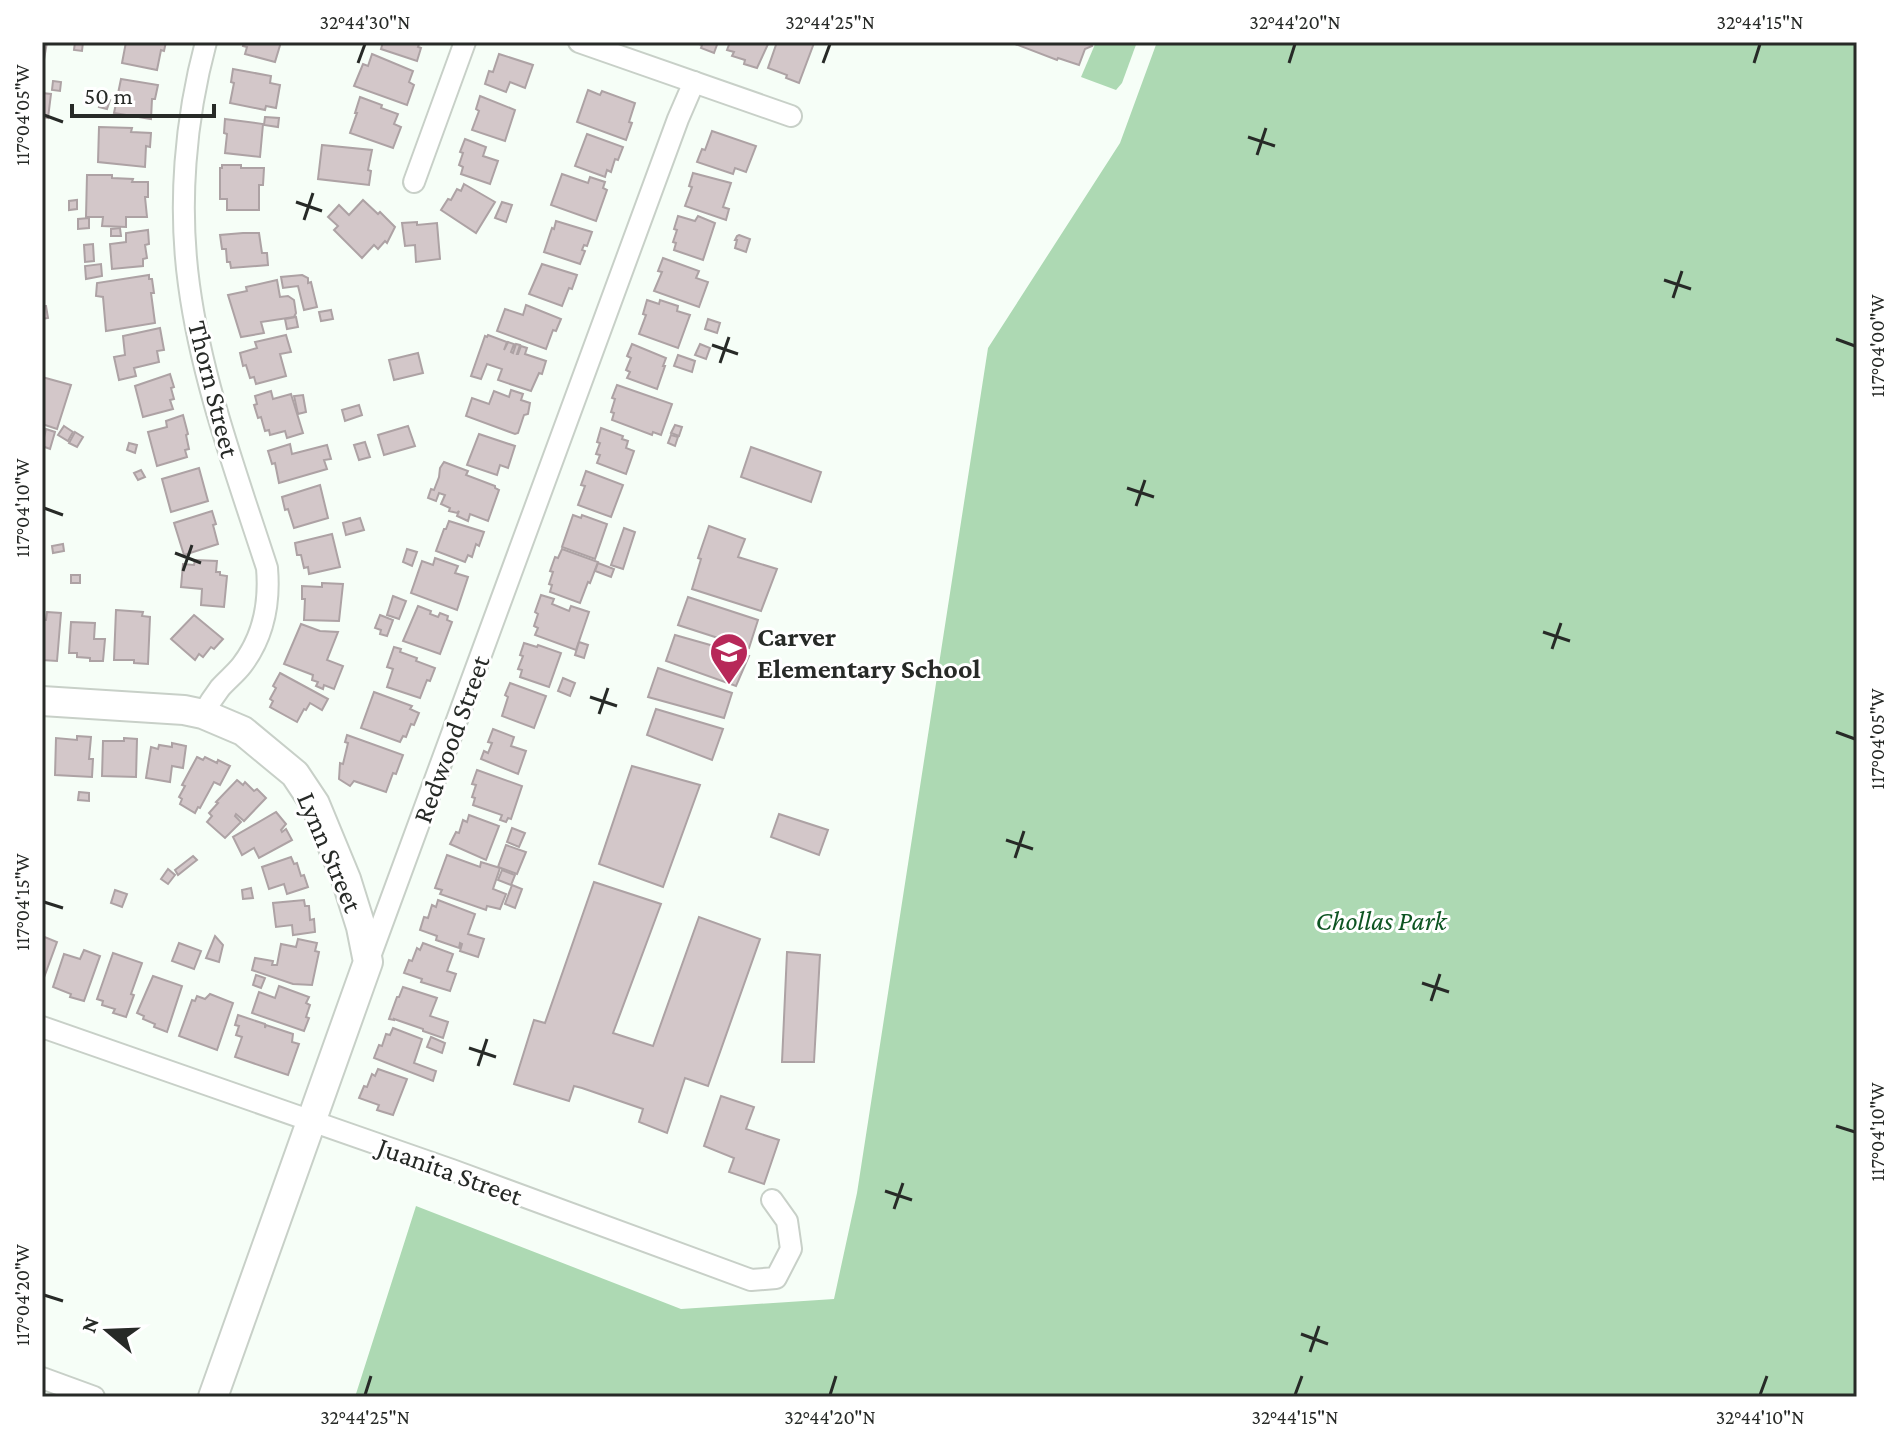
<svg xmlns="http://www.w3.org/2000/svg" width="1899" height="1439" font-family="'Crimson Pro',serif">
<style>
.green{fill:#add9b3}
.building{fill:#d3c7c9;stroke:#ada2a4;stroke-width:2}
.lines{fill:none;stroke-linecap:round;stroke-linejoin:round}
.street-casing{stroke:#c8d0c8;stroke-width:24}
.secondary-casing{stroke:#c8d0c8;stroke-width:32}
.street{stroke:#fff;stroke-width:20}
.secondary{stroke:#fff;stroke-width:28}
.ticks{fill:none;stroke:#272a27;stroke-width:3}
.labels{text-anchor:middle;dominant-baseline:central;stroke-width:6;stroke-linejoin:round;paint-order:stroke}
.street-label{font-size:28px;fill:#272a27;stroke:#fff}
.poi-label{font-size:28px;font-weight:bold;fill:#272a27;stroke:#fff;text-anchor:start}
.park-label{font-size:28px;font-style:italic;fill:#0d5422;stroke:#fff}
.neatline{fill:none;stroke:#272a27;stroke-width:3}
.ticks-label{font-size:20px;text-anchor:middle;fill:#272a27}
</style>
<rect width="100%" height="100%" fill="#f6fef7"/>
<g class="green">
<polygon points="1096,42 1137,42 1122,83 1116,90 1081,77"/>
<polygon points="1157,42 1857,42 1857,1397 355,1397 416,1206 681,1309 834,1299 857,1193 988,348 1120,143"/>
</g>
<g class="building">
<polygon points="42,42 47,42 42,71"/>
<polygon points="75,42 83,42 82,51 74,50"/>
<polygon points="126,42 166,42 164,51 161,50 157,70 122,63"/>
<polygon points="244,42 281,42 275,62 245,54 247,47 243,46"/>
<polygon points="383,42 420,42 418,47 421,48 417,61 381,49"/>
<polygon points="694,42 718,42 714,53 701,48 702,45"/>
<polygon points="730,42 769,42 757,68 744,64 745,60 732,56 734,52 727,50"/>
<polygon points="777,42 814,43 799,83 786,78 787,75 768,68"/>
<polygon points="1010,42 1090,42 1092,46 1085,49 1079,65 1058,58 1057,60"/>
<polygon points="372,54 413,71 409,82 414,85 407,105 354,86 363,64 368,66"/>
<polygon points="499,54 533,65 525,88 510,82 506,92 485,84 489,71 493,72"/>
<polygon points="233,69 271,76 270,83 280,85 276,108 266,106 265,110 230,103 234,83 231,82"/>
<polygon points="121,79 158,85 155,99 152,99 151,119 114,113"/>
<polygon points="53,81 61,82 60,91 52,90"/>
<polygon points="588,90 600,95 602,91 635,103 629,122 632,123 626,140 577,122"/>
<polygon points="42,93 51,94 48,118 42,117"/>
<polygon points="480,96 515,110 505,141 472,130 479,111 476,109"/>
<polygon points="360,97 382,105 381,108 398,114 394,124 401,127 393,148 350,133 357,113 355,113"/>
<polygon points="102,98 110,100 107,109 99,107"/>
<polygon points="265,117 279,118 278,127 264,125"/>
<polygon points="225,119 263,124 260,157 225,153 227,134 224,133"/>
<polygon points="99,127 132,128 131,132 151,133 150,147 146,146 145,167 98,162"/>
<polygon points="712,131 756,146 746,172 735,168 733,174 697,162 702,149 705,150"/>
<polygon points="587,134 623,147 618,160 615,159 611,172 607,170 605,177 575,166"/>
<polygon points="465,139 486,147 483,156 498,161 490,184 461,174 463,167 459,165 463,153 460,152"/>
<polygon points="322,145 372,150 368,170 371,171 369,185 318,179"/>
<polygon points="222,165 241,165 241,168 264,168 263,185 259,185 259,210 227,210 227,199 220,199 220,168 222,168"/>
<polygon points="693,173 731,183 723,207 729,209 726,220 685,206 692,187 689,186"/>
<polygon points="562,174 588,183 590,177 605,182 603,188 607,190 596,221 551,205"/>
<polygon points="87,175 112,175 112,178 133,179 132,182 148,182 148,197 145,197 147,217 126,217 126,227 102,226 103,217 86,217"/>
<polygon points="464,184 495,202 476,233 441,210 448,199 451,200 457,189 461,191"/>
<polygon points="77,200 77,209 69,210 69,201"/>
<polygon points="363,200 378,214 380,212 395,227 387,243 385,241 378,249 374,245 362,258 334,230 338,226 328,217 339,205 349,215"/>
<polygon points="502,202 512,205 506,222 495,218"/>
<polygon points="678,216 695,221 698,216 715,223 703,260 674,250 676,243 673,242 677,230 674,229"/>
<polygon points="89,218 89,228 78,229 78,219"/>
<polygon points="556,221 592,232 587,246 584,245 582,250 585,251 580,264 544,252 552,228 554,229"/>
<polygon points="417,222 417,225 437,223 440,259 416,262 415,245 405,246 402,223"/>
<polygon points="120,228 121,236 111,236 111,229"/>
<polygon points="148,230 149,244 145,245 147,258 143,259 143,266 112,269 110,244 126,242 126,233"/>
<polygon points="243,233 259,233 262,253 267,253 268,265 231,268 230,262 227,262 226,249 222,249 220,235"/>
<polygon points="739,235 750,239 746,252 735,248 737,240 735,240 737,236"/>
<polygon points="93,244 94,261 85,262 84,245"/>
<polygon points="663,258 699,271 696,278 708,282 699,307 654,291 662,272 658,271"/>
<polygon points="101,264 102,276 86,279 85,266"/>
<polygon points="542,264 577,275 572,289 569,288 562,306 529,294"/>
<polygon points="149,275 149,279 152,279 154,293 151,293 155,323 106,331 103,297 96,296 97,283"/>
<polygon points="302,275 308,278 308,283 311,282 317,307 304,310 298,286 283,288 281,277"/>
<polygon points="277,280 280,297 288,296 294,300 296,313 294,317 261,322 264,333 241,337 228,295 247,291 246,287"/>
<polygon points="647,300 659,304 660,300 678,306 677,311 690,315 678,348 639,334 646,315 643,314"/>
<polygon points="526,305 561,319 556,331 553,330 546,349 497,331 505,309 523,315"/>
<polygon points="42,306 46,306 48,318 42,319"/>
<polygon points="331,310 333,319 321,321 319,312"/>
<polygon points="296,317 298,327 287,329 285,319"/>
<polygon points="708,319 720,323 717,333 705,329"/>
<polygon points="160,328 164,350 157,351 159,362 134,368 136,376 119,380 114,357 125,355 123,336"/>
<polygon points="286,335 291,352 280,354 286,376 256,384 254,377 250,378 246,365 243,366 240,353 257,348 255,342"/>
<polygon points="488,335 507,342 504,350 508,342 514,344 511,352 513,353 516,344 520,345 517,354 518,354 521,346 527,348 525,354 546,361 542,374 539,373 531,391 498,380 502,369 487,364 481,379 471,376 485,336 487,337"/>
<polygon points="632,344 666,358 663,366 665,366 657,389 627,378 630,372 626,370 631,358 627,356"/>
<polygon points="700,344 710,348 706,359 695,355"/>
<polygon points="418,353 423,373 394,380 389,360"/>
<polygon points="678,355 695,361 692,372 674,366"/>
<polygon points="170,374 174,387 171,388 174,399 170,400 173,409 143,417 135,386"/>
<polygon points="42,377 71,385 57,429 42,424"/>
<polygon points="617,385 672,404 661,435 653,432 652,435 612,420 614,413 611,412 615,399 612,398"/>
<polygon points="511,390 523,394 521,400 530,403 528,414 524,415 518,433 515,434 466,416 472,398 489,404 494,391 509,397"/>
<polygon points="271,391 273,399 291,394 303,433 287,438 285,431 270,435 269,430 265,431 261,417 258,418 254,405 257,404 255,396"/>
<polygon points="303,395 306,412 298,414 294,396"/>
<polygon points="359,405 362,415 345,421 342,410"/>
<polygon points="183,415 188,434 186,435 189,449 185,450 187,457 157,466 148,432 167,427 166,421"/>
<polygon points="675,425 682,427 679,436 671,433"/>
<polygon points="64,426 73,432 68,441 58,435"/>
<polygon points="408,426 415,446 384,455 378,435"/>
<polygon points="601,428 623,436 622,439 628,441 626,448 634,451 626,474 597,463 600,455 596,454 600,443 597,442"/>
<polygon points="46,429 55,432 50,449 42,446"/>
<polygon points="75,432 83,437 77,447 69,443"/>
<polygon points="479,434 515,446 508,468 500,465 497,475 467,465"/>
<polygon points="671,435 678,437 675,446 668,443"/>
<polygon points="365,442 370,457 359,460 354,445"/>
<polygon points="129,443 137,445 135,453 127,450"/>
<polygon points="290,444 292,454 327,445 331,459 324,460 327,469 279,483 275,463 272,464 268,451"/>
<polygon points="751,447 821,472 811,502 741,477"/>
<polygon points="444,462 468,471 466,475 495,486 495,488 499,490 488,521 470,514 468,521 457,516 459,511 457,513 449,511 450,508 441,504 445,495 439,493 436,501 428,498 431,489 434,490 439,477 440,468"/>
<polygon points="199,468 208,501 171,512 162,479"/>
<polygon points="141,470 145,477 138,480 134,473"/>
<polygon points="586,471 623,485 611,517 578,505 585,486 581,485"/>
<polygon points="320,485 328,518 294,528 288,509 285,510 282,497"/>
<polygon points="212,511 216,524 213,525 218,544 184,555 174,523"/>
<polygon points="573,515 581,518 582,515 607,524 595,559 562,547"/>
<polygon points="360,518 364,530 346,535 343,523"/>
<polygon points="449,521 484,532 479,546 476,544 472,557 468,555 465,562 436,551 444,529 446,529"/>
<polygon points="709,526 745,539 738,557 777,569 761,611 692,589 701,559 698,558"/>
<polygon points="624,528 635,532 623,569 611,565"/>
<polygon points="332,534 340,567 309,574 308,567 304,568 301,555 297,555 295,543"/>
<polygon points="63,544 64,551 53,553 52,546"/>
<polygon points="407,549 417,552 412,566 403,562"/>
<polygon points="562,549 598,562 590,583 588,582 580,603 550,592 552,585 549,584 553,572 550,571 555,557 558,558"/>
<polygon points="435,558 458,566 455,573 468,577 457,610 411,593 422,561 433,565"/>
<polygon points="195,560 217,561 216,572 220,572 220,575 227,576 224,607 201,605 202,589 181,587 183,564 194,565"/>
<polygon points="598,563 614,569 611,577 595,571"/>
<rect x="71" y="575" width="9" height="8"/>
<polygon points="322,583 343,584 339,621 304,620 305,599 302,599 302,586 322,587"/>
<polygon points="541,595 554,599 552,604 569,611 571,606 589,612 576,650 535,635 538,628 534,626 538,614 535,612"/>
<polygon points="393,596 406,601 399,619 387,615"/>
<polygon points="688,597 758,620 749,648 678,625"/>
<polygon points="418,606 431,611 430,614 438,617 440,613 448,616 447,620 452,622 440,654 403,641"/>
<polygon points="116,610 143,612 142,616 150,617 148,664 134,663 134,660 114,660"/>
<polygon points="47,612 61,613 57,661 42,660 42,620 46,620"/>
<polygon points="194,615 223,639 214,649 211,647 203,657 199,654 195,660 171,639"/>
<polygon points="380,615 393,620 387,636 380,634 381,630 375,628"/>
<polygon points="71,622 95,623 94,639 105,639 103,661 90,661 90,658 77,657 77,653 69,653"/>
<polygon points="301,624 320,631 338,632 327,660 343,666 334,689 324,685 323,689 316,686 318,682 312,680 313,675 284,664"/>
<polygon points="675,635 749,656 736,686 666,661"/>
<polygon points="579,642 588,645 584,658 575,655"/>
<polygon points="524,643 537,647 538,645 561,653 549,687 520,677 522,670 518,669 523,656 520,655"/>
<polygon points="394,647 401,649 400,652 417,658 416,661 435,668 430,681 427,680 420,698 387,687 393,669 387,667"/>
<polygon points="658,668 732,693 724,718 648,697"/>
<polygon points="280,673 328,699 322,710 310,703 306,710 304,709 297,722 270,707 273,701 270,699 276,688 273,686"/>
<polygon points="563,678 575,683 570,696 558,691"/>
<polygon points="510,683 546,696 534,728 502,716 508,697 505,695"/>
<polygon points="374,692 412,706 410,709 419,713 414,725 411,724 406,737 403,736 400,742 361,728"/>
<polygon points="656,709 723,729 712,760 647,735"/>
<polygon points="493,729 514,737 511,746 526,751 518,774 481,759 484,751 488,753 492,743 488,742"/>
<polygon points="347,735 403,755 396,774 393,773 386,792 354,781 350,786 339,779 340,763 343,764 348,743 345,742"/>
<polygon points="77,736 91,737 89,759 93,759 92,777 55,775 56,738 77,740"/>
<polygon points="124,738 137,739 136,777 102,776 103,741 124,741"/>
<polygon points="172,743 186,746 183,768 172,766 170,782 146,778 151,747 158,749 159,745 172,747"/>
<polygon points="197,757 203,760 205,757 217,763 218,760 230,766 220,785 214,782 200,808 198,807 195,813 180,804 182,799 179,797 185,786 182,785"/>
<polygon points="632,766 700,785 663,887 599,864"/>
<polygon points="477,770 522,786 511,819 508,818 506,822 500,820 502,815 473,805 475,798 472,797 476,785 472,784"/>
<polygon points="237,780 243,785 245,782 254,791 257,789 266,798 244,821 236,814 235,816 241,822 225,838 207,822 212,816 209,813 218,803 216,802"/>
<polygon points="79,792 89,793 89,801 78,800"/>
<polygon points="276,812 286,824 281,830 282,832 286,829 292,840 259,858 254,848 242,855 233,837"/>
<polygon points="779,814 828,830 819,855 771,837"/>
<polygon points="469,815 499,826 486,860 450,844 456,832 459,833 463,820 467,822"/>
<polygon points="512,828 525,833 519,847 507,842"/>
<polygon points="506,845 526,852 517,874 498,867"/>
<polygon points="447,855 480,867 481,862 500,868 493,889 506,894 500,909 487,906 486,910 440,894 442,890 435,888"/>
<polygon points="193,856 197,860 178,875 175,870"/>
<polygon points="291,857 294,864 297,863 301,876 304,875 308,887 287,894 284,884 269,889 262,867"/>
<polygon points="168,869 175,875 168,884 161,879"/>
<polygon points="502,870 515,875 511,885 498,880"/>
<polygon points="594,882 661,904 613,1033 653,1046 699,917 760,939 708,1086 685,1078 667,1133 639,1122 643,1109 582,1088 574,1086 569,1101 514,1084 534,1020 545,1023"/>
<polygon points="512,885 522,889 515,908 505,904"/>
<polygon points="251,888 253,898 243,899 242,890"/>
<polygon points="115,890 127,894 122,907 111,903"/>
<polygon points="304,900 305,906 309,906 310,920 314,919 315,932 293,935 292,925 276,927 273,903"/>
<polygon points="438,900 475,914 468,934 484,939 478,957 460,951 462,944 460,943 459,948 436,940 437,936 420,930 424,917 428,918 432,905 436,907"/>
<polygon points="42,936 57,942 42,983"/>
<polygon points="215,936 223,945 219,962 206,958"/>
<polygon points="298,939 317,943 315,951 319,952 312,985 293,984 252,970 255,958 273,961 272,965 277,965 281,944 296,947"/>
<polygon points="179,943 201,951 194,969 172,961"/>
<polygon points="423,943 453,954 447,971 456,974 450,991 421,982 422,979 404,973 409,960 412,961 417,948 420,950"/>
<polygon points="84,950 100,956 84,1001 70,997 71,994 53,987 64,954 80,959"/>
<polygon points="787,952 820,955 814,1062 782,1062"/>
<polygon points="113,953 142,963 131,994 134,995 126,1017 113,1013 115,1009 102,1005 103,1001 97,999"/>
<polygon points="256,975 265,978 261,988 253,985"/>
<polygon points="153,976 182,986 167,1032 154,1027 155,1024 143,1019 144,1016 137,1013"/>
<polygon points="279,986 309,997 306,1003 310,1005 306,1017 309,1018 304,1031 252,1013 259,992 275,998"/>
<polygon points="403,987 437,998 430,1016 448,1022 443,1038 423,1031 423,1029 394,1019 394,1020 389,1019 397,997 399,997"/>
<polygon points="210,994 233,1003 217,1050 179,1036 192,1000 195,1001 197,996 205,999"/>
<polygon points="238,1015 265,1024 265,1028 266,1025 293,1034 292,1042 299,1044 288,1075 235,1057 242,1037 236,1035 239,1026 235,1025"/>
<polygon points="393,1028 422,1039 414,1063 436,1071 433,1081 374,1058 379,1045 382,1046 386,1034 390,1035"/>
<polygon points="431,1037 445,1043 442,1053 427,1047"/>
<polygon points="378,1069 407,1079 393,1115 377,1110 379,1105 359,1098 364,1086 367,1087 372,1074 375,1076"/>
<polygon points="721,1096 754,1107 746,1129 779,1140 764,1184 729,1172 734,1158 704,1146"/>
</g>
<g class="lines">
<defs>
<g id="street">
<polyline points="579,42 791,116"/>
<polyline points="414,182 465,42"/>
<path d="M 203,714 C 208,705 214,696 220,688 C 227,680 236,673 242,665 C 264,636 270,603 267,568 C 237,475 202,382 189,285 C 178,205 185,120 206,42"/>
<polyline points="368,962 678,119 694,82"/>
<polyline points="42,1027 452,1170 751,1280 776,1278 791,1249 787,1221 772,1200"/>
<polyline points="42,1378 94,1397"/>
</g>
<polyline id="secondary" points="42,701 184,710 203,714 243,731 295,774 315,804 346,879 361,927 368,962 213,1397"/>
</defs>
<use href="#street" class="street-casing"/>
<use href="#secondary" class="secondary-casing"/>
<use href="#street" class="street"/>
<use href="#secondary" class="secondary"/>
</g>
<path class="ticks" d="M 358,63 L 365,44M 823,63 L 830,44M 1289,63 L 1295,44M 1754,63 L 1760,44M 44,115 L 63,122M 1248,137 L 1275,146M 1257,155 L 1266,128M 296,202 L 322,211M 304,220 L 313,193M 1664,280 L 1691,289M 1673,298 L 1682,271M 1836,339 L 1855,346M 712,345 L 738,354M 720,363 L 729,337M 1127,488 L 1154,497M 1136,506 L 1145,480M 44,508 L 63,515M 175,553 L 201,563M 183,571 L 192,545M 1543,632 L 1570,641M 1552,649 L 1561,623M 590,697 L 617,706M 599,714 L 608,688M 1836,732 L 1855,739M 1006,840 L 1033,849M 1015,858 L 1024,831M 44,902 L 63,908M 1422,983 L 1449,992M 1431,1001 L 1440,974M 469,1048 L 496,1057M 478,1066 L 487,1039M 1836,1126 L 1855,1132M 885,1191 L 912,1200M 894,1209 L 903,1183M 44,1295 L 63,1301M 1301,1334 L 1328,1344M 1310,1352 L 1319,1326M 365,1395 L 371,1376M 830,1395 L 836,1376M 1295,1395 L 1302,1376M 1760,1395 L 1767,1376"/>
<defs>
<symbol id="school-pin" viewBox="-11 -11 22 30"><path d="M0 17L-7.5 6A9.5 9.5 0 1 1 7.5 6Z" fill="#b72859" stroke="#fff"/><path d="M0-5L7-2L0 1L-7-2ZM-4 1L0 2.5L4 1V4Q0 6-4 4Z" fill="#fff"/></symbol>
</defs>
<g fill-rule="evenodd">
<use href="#school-pin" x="707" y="630" width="44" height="60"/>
</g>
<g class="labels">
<g class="street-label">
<text transform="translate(214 389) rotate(76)">Thorn Street</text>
<text transform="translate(451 739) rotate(-70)">Redwood Street</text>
<text transform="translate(330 852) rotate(67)">Lynn Street</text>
<text transform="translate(450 1171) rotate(20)">Juanita Street</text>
</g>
<g class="poi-label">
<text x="757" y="636">Carver<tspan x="757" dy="32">Elementary School</tspan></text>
</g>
<g class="park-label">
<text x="1381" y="920">Chollas Park</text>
</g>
</g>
<rect width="1899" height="1439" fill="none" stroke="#ffffff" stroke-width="88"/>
<g transform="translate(108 1331) rotate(289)" stroke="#ffffff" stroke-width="6" paint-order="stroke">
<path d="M0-6L14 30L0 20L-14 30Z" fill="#272a27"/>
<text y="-12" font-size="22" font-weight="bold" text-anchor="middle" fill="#272a27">N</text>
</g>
<path d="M72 104v12h142v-12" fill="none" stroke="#272a27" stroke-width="4"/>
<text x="84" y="104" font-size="24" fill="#272a27" stroke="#ffffff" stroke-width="6" paint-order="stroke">50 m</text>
<rect x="44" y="44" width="1811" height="1351" class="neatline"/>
<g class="ticks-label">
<text x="365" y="29">32°44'30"N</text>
<text x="830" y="29">32°44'25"N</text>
<text x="1295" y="29">32°44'20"N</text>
<text x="1760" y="29">32°44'15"N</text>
<text transform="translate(22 115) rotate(-90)" y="7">117°04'05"W</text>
<text transform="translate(1877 346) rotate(-90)" y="7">117°04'00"W</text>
<text transform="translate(22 508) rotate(-90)" y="7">117°04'10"W</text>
<text transform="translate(1877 739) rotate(-90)" y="7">117°04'05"W</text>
<text transform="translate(22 902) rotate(-90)" y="7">117°04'15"W</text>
<text transform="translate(1877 1132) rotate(-90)" y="7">117°04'10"W</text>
<text transform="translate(22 1295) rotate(-90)" y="7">117°04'20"W</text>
<text x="365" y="1424">32°44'25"N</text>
<text x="830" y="1424">32°44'20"N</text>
<text x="1295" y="1424">32°44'15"N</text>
<text x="1760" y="1424">32°44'10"N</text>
</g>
</svg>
